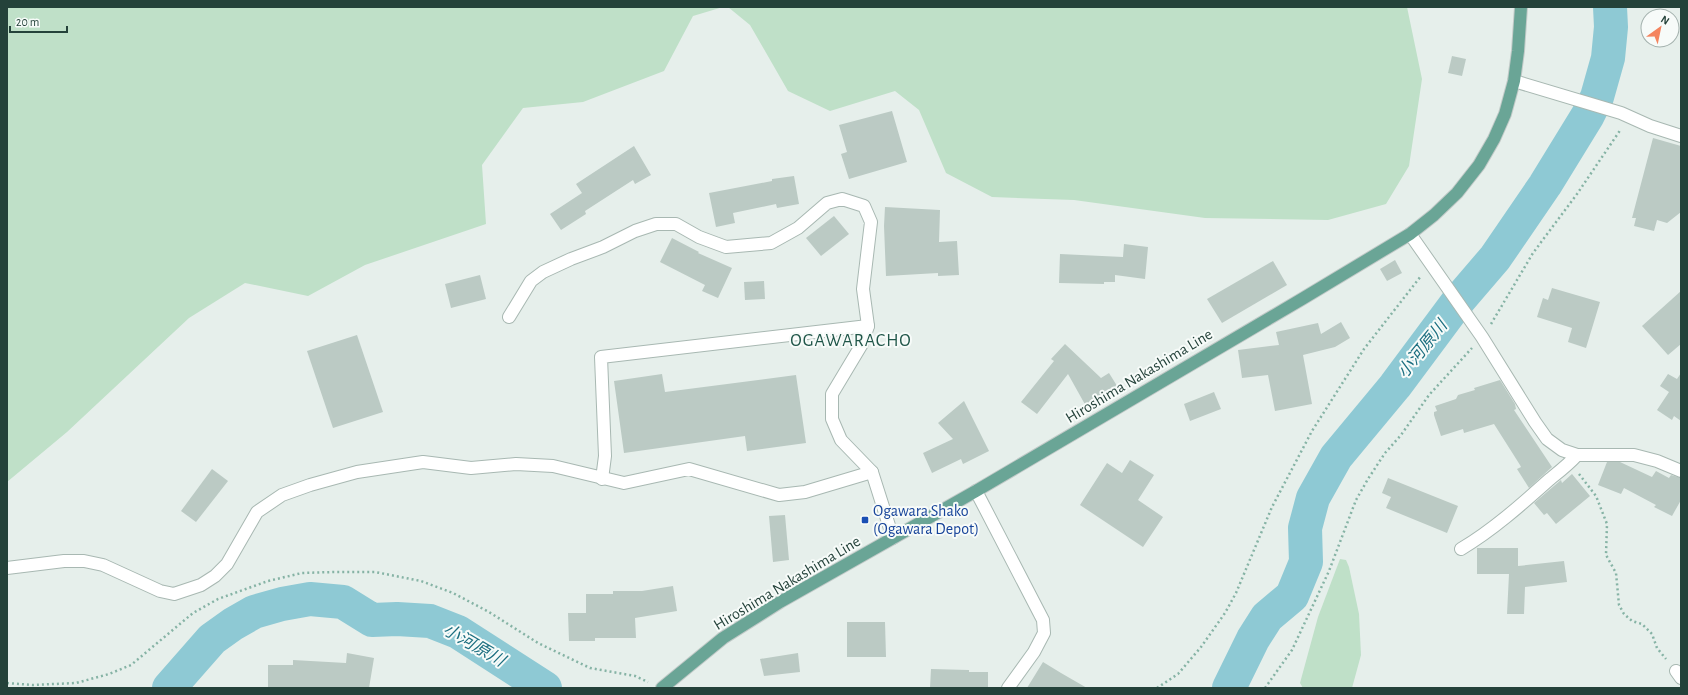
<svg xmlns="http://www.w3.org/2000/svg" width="1688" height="695" font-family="'Alegreya Sans','Noto Sans JP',sans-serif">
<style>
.green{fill:#bfe0c8}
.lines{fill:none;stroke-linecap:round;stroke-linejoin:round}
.river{stroke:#8ec9d4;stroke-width:34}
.building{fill:#bbcac4}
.minor-casing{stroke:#a8b8b2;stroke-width:14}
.major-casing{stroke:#c2cac8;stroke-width:14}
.path{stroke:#86b3a5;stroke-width:2.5;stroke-dasharray:2 3;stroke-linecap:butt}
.minor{stroke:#fff;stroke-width:12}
.major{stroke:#6aa596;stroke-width:12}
.transit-dot{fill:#1a4fb4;stroke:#f7fbf9;stroke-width:1.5}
.labels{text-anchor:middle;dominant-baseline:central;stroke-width:4;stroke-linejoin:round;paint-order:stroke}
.street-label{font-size:16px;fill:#24423a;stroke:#f7fbf9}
.transit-label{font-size:16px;fill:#164399;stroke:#f7fbf9;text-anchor:start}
.water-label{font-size:17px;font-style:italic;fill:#1c6f80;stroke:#f7fbf9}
.quarter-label{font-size:18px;letter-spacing:1px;fill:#1f5548;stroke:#f7fbf9}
</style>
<rect width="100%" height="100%" fill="#e6efeb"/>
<g class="green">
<polygon points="7,7 723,7 693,16 664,71 583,102 523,108 482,165 486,224 365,265 308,296 245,283 189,318 67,432 7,482"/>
<polygon points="728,7 1407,7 1422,79 1409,166 1386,204 1328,220 1205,218 1074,200 992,197 946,173 919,110 895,91 830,111 788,91 750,25"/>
<polygon points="1340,559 1346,560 1349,567 1359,614 1361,655 1352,688 1303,688 1300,683 1318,617"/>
</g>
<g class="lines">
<g class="river">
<polyline points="169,688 212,639 233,624 254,612 282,604 310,599 343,602 372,620 397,619 430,621 458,632 545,688"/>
<polyline points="1229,688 1253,639 1267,617 1292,596 1306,562 1305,528 1313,498 1336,457 1395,386 1459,300 1495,258 1545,185 1588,115 1597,97 1608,58 1611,27 1610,7"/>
</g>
</g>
<g class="building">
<polygon points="1452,56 1466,59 1462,76 1448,73"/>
<polygon points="892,111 907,162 849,179 841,154 847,152 839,125"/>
<polygon points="1653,138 1681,146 1681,212 1667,223 1657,220 1654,231 1634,226 1636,218 1632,218"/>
<polygon points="634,146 651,175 635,184 633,180 585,211 586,214 561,230 550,214 582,193 576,184"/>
<polygon points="794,176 799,204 777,208 776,204 733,213 735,223 716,227 709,193 772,181 772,179"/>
<polygon points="885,207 940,210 939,242 957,241 959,275 938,276 938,273 886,276 884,226"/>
<polygon points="834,216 849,234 821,256 806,238"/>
<polygon points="672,238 699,252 698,253 732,268 718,298 702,291 705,285 660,262"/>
<polygon points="1124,244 1148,247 1145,279 1115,275 1115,282 1104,282 1104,284 1059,283 1060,254 1123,257"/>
<polygon points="1395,260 1402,273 1387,281 1380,269"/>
<polygon points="1273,261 1287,285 1222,323 1207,299"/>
<polygon points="480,275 486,299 451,308 445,284"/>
<polygon points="764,281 765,299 745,300 744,282"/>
<polygon points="1552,288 1600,302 1586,348 1568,342 1572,328 1537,317 1543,298 1548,300"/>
<polygon points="1681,291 1681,344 1668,355 1642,326"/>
<polygon points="1341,322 1350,338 1335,347 1303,355 1312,404 1275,411 1268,375 1242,378 1238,350 1279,345 1276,332 1318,323 1321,334"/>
<polygon points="357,335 383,412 333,428 307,351"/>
<polygon points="1065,344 1101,378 1109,373 1119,389 1087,408 1068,374 1037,414 1021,402 1054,361 1051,359"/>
<polygon points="1681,373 1681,421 1674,416 1672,420 1657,410 1669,392 1660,386 1668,374 1677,379"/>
<polygon points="662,374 665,392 796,375 806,443 747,451 745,436 624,453 614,381"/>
<polygon points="1500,380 1515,404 1516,409 1514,410 1552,467 1529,488 1517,469 1521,467 1520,465 1494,424 1464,433 1463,429 1441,436 1434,415 1434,412 1437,411 1435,406 1456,399 1458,395 1475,390 1474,388"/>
<polygon points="1214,392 1221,409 1190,421 1184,404"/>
<polygon points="964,401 989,451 963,464 961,459 932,473 923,453 953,439 938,423"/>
<polygon points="1130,460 1154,475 1138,500 1163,517 1143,547 1080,505 1107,463 1122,473"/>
<polygon points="1607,462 1620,462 1652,477 1656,471 1669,478 1671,475 1681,478 1681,500 1672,516 1654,507 1656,505 1624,488 1621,494 1598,485"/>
<polygon points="212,469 228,481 196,522 181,511"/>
<polygon points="1572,474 1590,496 1556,524 1547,513 1544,515 1534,503 1561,480 1562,483"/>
<polygon points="1388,478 1458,506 1447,533 1386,508 1391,497 1382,493"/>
<polygon points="785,515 789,560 773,562 769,516"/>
<polygon points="1477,548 1518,548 1518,566 1564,561 1567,582 1525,587 1524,614 1507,614 1509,574 1477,574"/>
<polygon points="673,586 677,611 635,618 636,638 595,638 595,641 569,641 568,613 586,613 586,594 613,594 613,591 642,591"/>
<polygon points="847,622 885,622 886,657 847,657"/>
<polygon points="347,653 374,658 369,688 268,688 268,665 293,665 293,660 346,663"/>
<polygon points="798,653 800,672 764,676 760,659"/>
<polygon points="1043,662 1061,673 1087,688 1027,688"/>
<polygon points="931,669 969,670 969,672 988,672 988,688 930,688"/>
</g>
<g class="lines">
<defs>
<g id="minor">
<polyline points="1514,81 1621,113 1650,126 1681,136"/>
<polyline points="1410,234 1482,337 1535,422 1547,439 1562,450 1577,455 1634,455 1657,461 1681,471"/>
<polyline points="509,317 531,281 543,272 571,259 603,247 635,231 656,224 676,224 699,237 726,247 771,243 798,228 827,203 842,199 864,206 871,222 863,289 868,326 862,344 832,394 832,419 841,440 872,472 893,538"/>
<polyline points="602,479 605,456 601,357 868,326"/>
<polyline points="976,491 1043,620 1044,633 1034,652 1008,688"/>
<path d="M 1461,549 C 1493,530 1522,504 1550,479 C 1560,471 1569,464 1577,455"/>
<polyline points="7,568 64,561 84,561 103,565 160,591 174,594 201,585 215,576 227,564 257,512 282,495 310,485 357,472 423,462 471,468 516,464 553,466 624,483 689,469 779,495 805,492 872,472"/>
<polyline points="1676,671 1681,678"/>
</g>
<polyline id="major" points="662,688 723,638 780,602 976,491 1302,299 1410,234 1434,215 1457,193 1479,165 1494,139 1505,114 1514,81 1518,51 1521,7"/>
</defs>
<use href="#minor" class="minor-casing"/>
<use href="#major" class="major-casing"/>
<g class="path">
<polyline points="1491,324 1533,253 1577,194 1621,129"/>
<polyline points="1579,474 1596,496 1607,524 1606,555 1616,573 1619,605 1624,614 1632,621 1642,624 1652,634 1657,648 1666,659"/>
<polyline points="7,683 33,685 76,683 109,674 131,665 193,613 218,599 268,581 302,573 334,572 375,572 421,581 453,593 489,612 538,643 590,668 635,676 648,682"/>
<polyline points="1157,688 1178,674 1201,647 1225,613 1236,593 1272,507 1312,431 1364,349 1421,276"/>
<polyline points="1265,688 1292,650 1329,571 1356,500 1368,479 1385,453 1401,435 1429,395 1472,348"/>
</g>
<use href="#minor" class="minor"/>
<use href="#major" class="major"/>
</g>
<rect class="transit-dot" x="861" y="516" width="8" height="8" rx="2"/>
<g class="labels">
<g class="street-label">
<text transform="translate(1139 376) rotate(-31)">Hiroshima Nakashima Line</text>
<text transform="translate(787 583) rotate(-31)">Hiroshima Nakashima Line</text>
</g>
<g class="transit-label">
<text x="873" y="511">Ogawara Shako<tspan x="873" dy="18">(Ogawara Depot)</tspan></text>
</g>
<g class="water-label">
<text transform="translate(1422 349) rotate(-51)">小河原川</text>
<text transform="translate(474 645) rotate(30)">小河原川</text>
</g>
<g class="quarter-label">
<text x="851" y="341">OGAWARACHO</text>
</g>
</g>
<rect width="1688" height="695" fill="none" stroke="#24423a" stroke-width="16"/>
<g transform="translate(1660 28) rotate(33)"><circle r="19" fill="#f7fbf9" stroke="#a3b1ad"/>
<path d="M0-3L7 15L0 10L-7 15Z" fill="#f4845f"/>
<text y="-6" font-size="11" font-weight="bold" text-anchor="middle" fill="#24423a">N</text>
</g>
<path d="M10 26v6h57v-6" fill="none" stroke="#24423a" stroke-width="2"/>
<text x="16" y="26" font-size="12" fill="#24423a" stroke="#f7fbf9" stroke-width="3" paint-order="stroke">20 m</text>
</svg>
